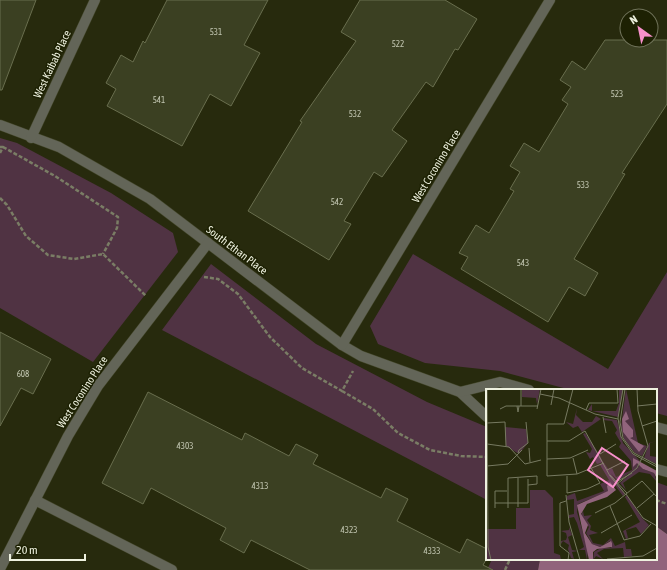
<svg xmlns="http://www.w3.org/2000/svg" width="667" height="570" font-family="'Asap Condensed',sans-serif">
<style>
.green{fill:#503343}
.water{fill:#91647c}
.building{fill:#3b4022;stroke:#696e4e}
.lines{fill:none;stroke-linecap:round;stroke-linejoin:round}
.street-casing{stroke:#43462a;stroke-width:11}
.path{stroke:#7a7d65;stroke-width:2.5;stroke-dasharray:4 2;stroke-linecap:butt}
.street{stroke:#636558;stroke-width:10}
.labels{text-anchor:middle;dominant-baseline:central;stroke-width:3;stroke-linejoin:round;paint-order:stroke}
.number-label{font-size:9px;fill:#c1c5b0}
.street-label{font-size:11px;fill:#eef1df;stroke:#1d2103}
.inset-road{fill:none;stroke:#777a61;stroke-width:1}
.view{fill:#f890cb;fill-opacity:0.15;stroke:#f890cb;stroke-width:2}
.inset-edge{fill:none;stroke:#eef1df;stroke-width:2}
</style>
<rect width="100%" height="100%" fill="#272a0d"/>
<g class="green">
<polygon points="0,138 17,143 111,193 173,233 178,252 93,362 0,308"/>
<polygon points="413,254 608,369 667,272 667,416 656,413 656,390 571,390 500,371 425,363 378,344 370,326"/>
<polygon points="211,264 316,344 427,402 487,427 487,500 162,330"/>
<polygon points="656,482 667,486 667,534 656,526"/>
<polygon points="492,559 540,559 538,570 487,570"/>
</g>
<polygon class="water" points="656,526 667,534 667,570 538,570 540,559 656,559"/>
<g class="building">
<polygon points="0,0 36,0 2,90 0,90"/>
<polygon points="167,0 268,0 244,45 260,53 231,106 210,94 182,146 107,106 116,89 106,83 121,55 133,62 143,41 145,43"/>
<polygon points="360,0 445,0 477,19 458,50 455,49 433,87 426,82 392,130 407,141 382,177 374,172 344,221 351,224 329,260 248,211 302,122 300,121 356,41 341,32"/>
<polygon points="605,40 667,40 667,104 622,173 625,174 574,259 598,273 585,296 569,287 548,322 461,269 468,257 459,253 476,225 489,233 514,191 510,189 520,172 510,166 524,143 539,152 568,104 562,100 571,87 560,80 572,61 585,70"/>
<polygon points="0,332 51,359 33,394 21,388 0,426"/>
<polygon points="148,392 242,440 245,433 289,456 296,444 318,455 313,464 381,498 386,488 408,499 397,521 460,553 467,539 487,549 487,558 483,565 493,570 310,570 251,540 244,553 220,540 226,528 151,488 143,504 102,483"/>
</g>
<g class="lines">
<defs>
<g id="street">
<polyline points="0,125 59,147 150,199 342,345 361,356 460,392 487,417"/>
<polyline points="31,138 95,0"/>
<polyline points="342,345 550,0"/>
<polyline points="460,392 500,382 529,390"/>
<polyline points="656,427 667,430"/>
<polyline points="656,469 667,472"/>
<polyline points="35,500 172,570"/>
<polyline points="0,569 68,436 98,386 208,243"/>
</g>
</defs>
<use href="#street" class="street-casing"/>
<g class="path">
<polyline points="0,147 3,147 0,153"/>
<polyline points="3,147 55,176 118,217 117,228 103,254"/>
<polyline points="0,198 7,205 26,236 48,255 74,259 103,254 146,296"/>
<polyline points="204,277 218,279 238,294 270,337 302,368 342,391 353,371"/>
<polyline points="342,391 373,409 398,433 430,450 461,456 487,457"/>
<polyline points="656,500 667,504"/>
<polyline points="505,570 510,559"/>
</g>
<use href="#street" class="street"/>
</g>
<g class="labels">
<g class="number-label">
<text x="216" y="32">531</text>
<text x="398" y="44">522</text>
<text x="617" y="94">523</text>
<text x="159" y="100">541</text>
<text x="355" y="114">532</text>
<text x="583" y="185">533</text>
<text x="337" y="202">542</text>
<text x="523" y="263">543</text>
<text x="23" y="374">608</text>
<text x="185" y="446">4303</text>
<text x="260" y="486">4313</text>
<text x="349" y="530">4323</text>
<text x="432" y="551">4333</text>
</g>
<g class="street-label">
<text transform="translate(52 64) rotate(-65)">West Kaibab Place</text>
<text transform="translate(436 166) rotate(-59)">West Coconino Place</text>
<text transform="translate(237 250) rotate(37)">South Ethan Place</text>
<text transform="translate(82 392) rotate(-57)">West Coconino Place</text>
</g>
</g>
<g transform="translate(486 389)">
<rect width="171" height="171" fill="#272a0d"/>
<path d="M 36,0 L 54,0 L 51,15 L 50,9 L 36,8 ZM 133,0 L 137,0 L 132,28 L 102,21 L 106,15 L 106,22 L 130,22 L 133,14 ZM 140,0 L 152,54 L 161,57 L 156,67 L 149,64 L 138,50 L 135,38 ZM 91,19 L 90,26 L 97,33 L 106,33 L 110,27 L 115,30 L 96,43 L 92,37 L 87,39 L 80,33 L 87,35 ZM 118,29 L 131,31 L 137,54 L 154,72 L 151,79 L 132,92 L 122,81 L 126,79 L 130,88 L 146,81 L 145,72 L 133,58 L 135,54 L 129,44 L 131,41 L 126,32 L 117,31 ZM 19,38 L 40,40 L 42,54 L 33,65 L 20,57 ZM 99,44 L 113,65 L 117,73 L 111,75 L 107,68 L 104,70 L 100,63 L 104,64 L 106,60 L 97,45 ZM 171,52 L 164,54 L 164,67 L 171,68 L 171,75 L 158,69 L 163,54 ZM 118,74 L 139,105 L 137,107 L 128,95 L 123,102 L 92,115 L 91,123 L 102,161 L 101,171 L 99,161 L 93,161 L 98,158 L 91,134 L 88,128 L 83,129 L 83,126 L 88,125 L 88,110 L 81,111 L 81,107 L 89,104 L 91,112 L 118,102 L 114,95 L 123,91 L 114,76 ZM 154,76 L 157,80 L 168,84 L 171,93 L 164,85 L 153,83 L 137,94 L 140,101 L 134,94 ZM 0,88 L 1,140 L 30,140 L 30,119 L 44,119 L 44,101 L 59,101 L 67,109 L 68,164 L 74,166 L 75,171 L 0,171 ZM 141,106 L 156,129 L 163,136 L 155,145 L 150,138 L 140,141 L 142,149 L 140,150 L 137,142 L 154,133 L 139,108 ZM 97,122 L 98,127 L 106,126 L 101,131 L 105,137 L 104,141 L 112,144 L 103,146 L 107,154 L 117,156 L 125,149 L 129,157 L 139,153 L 140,160 L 145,160 L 146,167 L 138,168 L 137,159 L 118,160 L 111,164 L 117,170 L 110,167 L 107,171 L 108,163 L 115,159 L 125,159 L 126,154 L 124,152 L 114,158 L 106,155 L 100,144 L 103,138 L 95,126 ZM 83,138 L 86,146 L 82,148 L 86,161 L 92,162 L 86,163 L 88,170 L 93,171 L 85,169 L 82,160 L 83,156 L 77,152 L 75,155 L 75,152 L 80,151 L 81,148 L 80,144 L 75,142 L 83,141 Z" fill="#503343"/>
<path d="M 140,22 L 143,30 L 139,32 L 147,41 L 147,48 L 144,49 L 158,57 L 153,63 L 137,43 L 136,30 ZM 147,69 L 171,82 L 171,90 L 168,84 L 157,80 L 151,74 L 147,78 ZM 124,93 L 130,101 L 121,108 L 101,115 L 95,125 L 102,136 L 99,144 L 106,155 L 114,158 L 125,152 L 126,154 L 126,158 L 111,160 L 107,163 L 107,171 L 103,171 L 91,116 L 122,102 L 121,97 Z" fill="#91647c"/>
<path class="inset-road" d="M 1,0 L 2,158 L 5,171M 35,0 L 35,17M 87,0 L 78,35 L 61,35 L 61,87 L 91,85 L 118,74M 137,0 L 132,29 L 135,48 L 147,65 L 171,78M 139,0 L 134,33 L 137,49 L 148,64 L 171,76M 54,5 L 73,9 L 109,25 L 132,30M 65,16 L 68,0M 31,17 L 32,23 L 33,17M 151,17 L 171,15M 14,20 L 20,17 L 52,17M 51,20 L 55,0M 100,21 L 103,14 L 132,14 L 131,0M 117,28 L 120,44M 1,34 L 19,33 L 20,57M 156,37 L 171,32M 61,52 L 83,52 L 99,42 L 124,87 L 140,106M 1,55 L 23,58 L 39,75 L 55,71M 43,59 L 44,73M 32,64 L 33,61 L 42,54 L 40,33M 114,65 L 130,55M 87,69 L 91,85M 61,70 L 84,69 L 102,61M 1,77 L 22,75 L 36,61M 121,81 L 139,72M 124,86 L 141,104M 81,87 L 81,104 L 101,100 L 114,94 L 105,79M 32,89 L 32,118M 132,92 L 146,84M 131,95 L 151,79 L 162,57 L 152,22 L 151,0M 140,105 L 157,129 L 171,137M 80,106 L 83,133 L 94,171M 80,112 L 74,114 L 74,157 L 83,164 L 82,171M 9,114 L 42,114 L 42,90M 124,117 L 138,151 L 154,147 L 165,135M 9,119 L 9,102 L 21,102M 22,119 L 22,89 L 51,87 L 51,95 L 42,96M 151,119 L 168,105M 109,124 L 129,114 L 156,92 L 171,108M 115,144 L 146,126M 121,170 L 157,167 L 171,159"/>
<path class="view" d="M 116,59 L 142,76 L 127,98 L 102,81 Z"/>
<rect width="171" height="171" class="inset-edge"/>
</g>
<g transform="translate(639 28) rotate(327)"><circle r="19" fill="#1d2103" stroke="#71745b"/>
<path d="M0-3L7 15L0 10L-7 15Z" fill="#f890cb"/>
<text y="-6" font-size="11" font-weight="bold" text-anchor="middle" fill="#eef1df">N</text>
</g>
<path d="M10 554v6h75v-6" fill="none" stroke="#eef1df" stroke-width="2"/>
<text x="16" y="554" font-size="12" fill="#eef1df" stroke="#1d2103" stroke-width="3" paint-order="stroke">20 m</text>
</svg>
